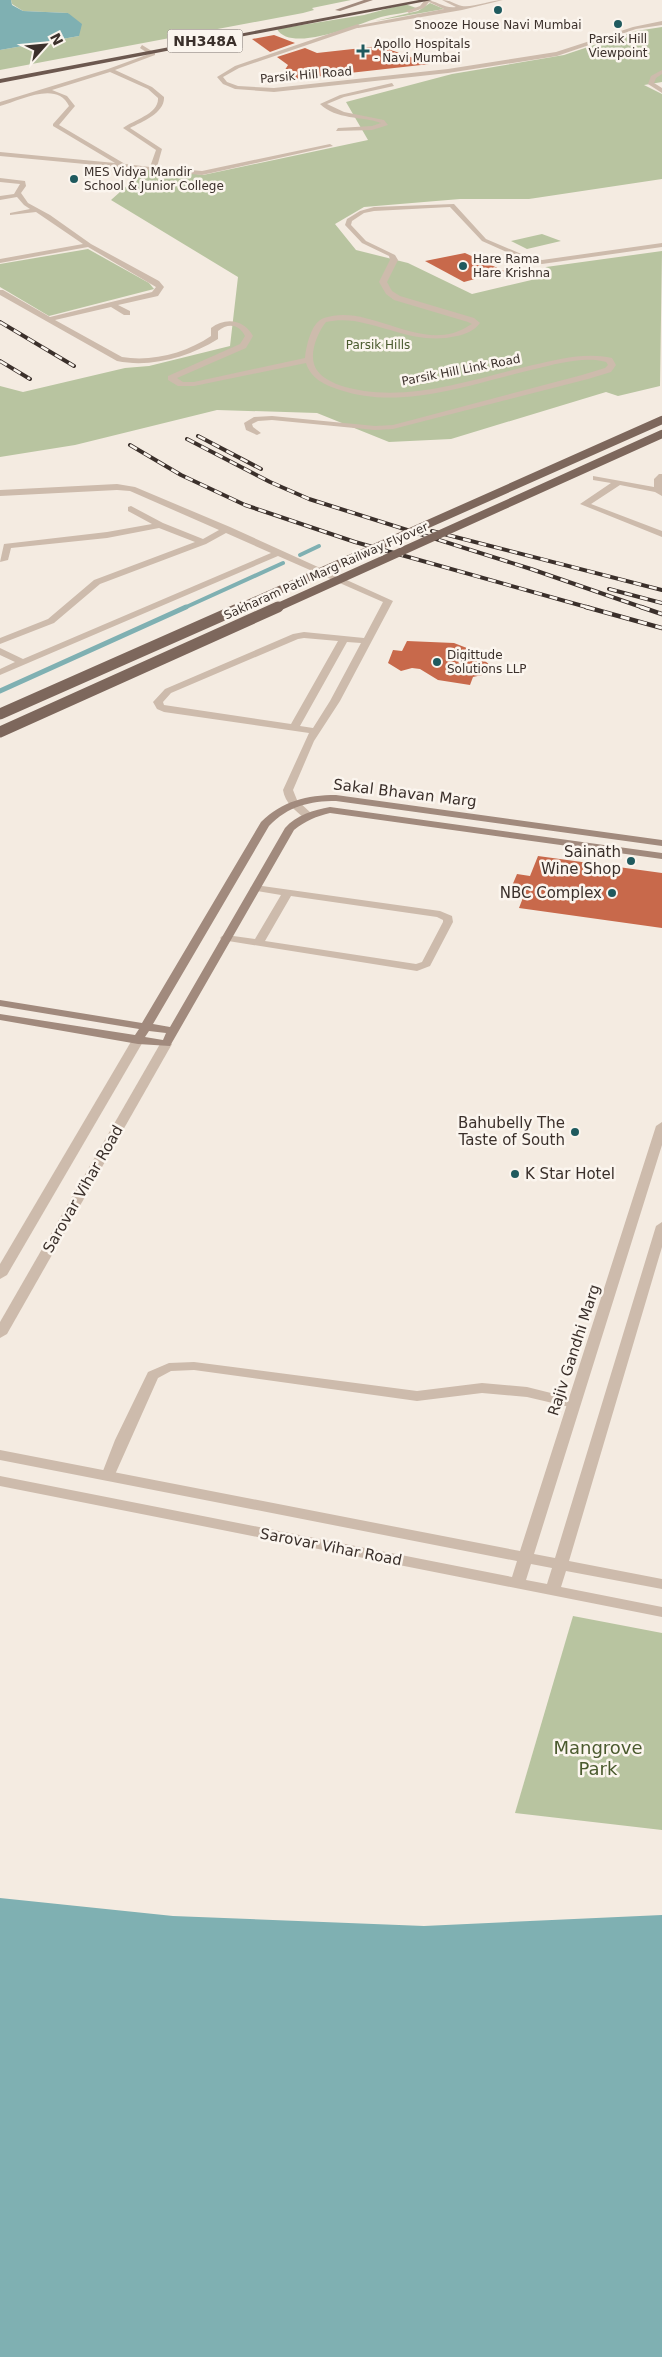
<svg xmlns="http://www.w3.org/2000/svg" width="662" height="2357" font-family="'DejaVu Sans',sans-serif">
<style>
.green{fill:#b8c4a0}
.water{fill:#7fb0b2}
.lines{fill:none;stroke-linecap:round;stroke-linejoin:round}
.stream-far1{stroke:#7fb0b2;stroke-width:4}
.stream{stroke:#7fb0b2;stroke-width:5}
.building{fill:#c8694b}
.minor{fill:#cdbbac;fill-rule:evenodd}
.tertiary{fill:#cdbbac;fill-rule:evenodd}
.secondary{fill:#a18a7d;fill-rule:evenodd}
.trunk{fill:#6c584f;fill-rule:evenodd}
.rail-far1-casing{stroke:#3b302b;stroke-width:4}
.rail-casing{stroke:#3b302b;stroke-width:4.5}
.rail-far1{stroke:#fbf5ee;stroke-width:2.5;stroke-dasharray:8;stroke-linecap:butt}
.rail{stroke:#fbf5ee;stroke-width:3;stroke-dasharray:9;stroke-linecap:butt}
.primary-bridge-far1{stroke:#7d675c;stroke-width:8}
.primary-bridge{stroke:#7d675c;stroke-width:11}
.poi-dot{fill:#1f5a5e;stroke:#fbf5ee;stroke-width:2}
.labels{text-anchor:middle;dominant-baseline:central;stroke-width:5;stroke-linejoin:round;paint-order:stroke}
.far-poi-label{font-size:12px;fill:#3b302b;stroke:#fbf5ee;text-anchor:start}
.far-street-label{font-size:12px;fill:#3b302b;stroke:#fbf5ee}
.far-park-label{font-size:12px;fill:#4a5a2e;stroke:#fbf5ee}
.shield{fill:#fbf5ee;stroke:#756b66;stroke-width:1}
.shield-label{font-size:14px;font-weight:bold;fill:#3b302b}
.street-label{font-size:15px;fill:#3b302b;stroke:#fbf5ee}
.poi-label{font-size:15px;fill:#3b302b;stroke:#fbf5ee;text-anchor:end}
.near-park-label{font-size:18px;fill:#4a5a2e;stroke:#fbf5ee}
</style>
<rect width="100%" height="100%" fill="#f4ebe1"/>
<g class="green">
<polygon points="11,0 351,0 312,8 314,10 303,13 0,70 0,50 79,36 68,13 23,11 12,4"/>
<polygon points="430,3 444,9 375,21 418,11"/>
<path d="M 405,4 L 419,9 C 407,13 393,14 381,17 C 360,23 291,54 277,29 L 364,15 Z"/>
<polygon points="662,27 662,82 644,85 662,94 662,179 529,199 460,199 364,207 335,224 356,250 408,263 472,294 540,278 546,267 662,251 660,386 618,396 606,392 451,439 389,442 317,413 217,410 75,445 0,457 0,386 23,392 125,368 149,366 230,346 238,277 111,200 148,167 203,175 368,140 346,102 452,74 564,55 636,31"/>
<polygon points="542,234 561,241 527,249 511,241"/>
<polygon points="88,249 149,283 154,289 49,316 0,287 0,264"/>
<polygon points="573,1616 662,1633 662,1830 515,1813"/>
</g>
<g class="water">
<polygon points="0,0 11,0 12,5 23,11 68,13 82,24 79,36 0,50"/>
<polygon points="0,1898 173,1916 424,1926 662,1915 662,2357 0,2357"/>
</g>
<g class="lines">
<g class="stream-far1">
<polyline points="300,555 319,546"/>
<polyline points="184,608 283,563"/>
</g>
<polyline class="stream" points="0,691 186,607"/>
</g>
<g class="building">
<polygon points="274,35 295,43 270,52 252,39"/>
<polygon points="380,46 430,64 278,81 288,65 277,57 305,48 317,53"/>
<polygon points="465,253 504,271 464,282 425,261"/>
<polygon points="407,641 454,643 472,650 488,652 485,661 491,666 482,675 473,677 470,685 438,680 420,669 412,668 401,671 388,663 393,650 402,651"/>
<polygon points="538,856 662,873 662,928 519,908 524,895 509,893 517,874 530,876"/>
</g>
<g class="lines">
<g class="minor">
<polygon points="662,21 662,25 636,29 557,56 448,73 274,92 235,89 223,84 217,77 235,66 358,24 360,27 239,68 223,77 227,82 238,86 274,88 448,69 556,52 633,27"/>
<path d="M 142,45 L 155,53 L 155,55 L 115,70 L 152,87 L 164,97 C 165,113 142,122 130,128 L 162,149 L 157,167 L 202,171 L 330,144 L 333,146 L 202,175 L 0,156 L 0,152 L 115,163 L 53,126 L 53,124 L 69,106 C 57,80 19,101 0,106 L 0,102 L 108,69 L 149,54 L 140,48 ZM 110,72 L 148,89 L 158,98 C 159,114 133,120 123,128 L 156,150 L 150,167 L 125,164 L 59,125 L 75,106 L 67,96 L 52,90 Z"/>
<polygon points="662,70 662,74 656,78 654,83 662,88 662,93 648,84 651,76"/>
<path d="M 392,83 L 394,86 L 344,97 L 327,104 L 344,112 L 384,120 L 388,125 L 372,130 L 336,131 L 338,128 L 372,126 L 381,123 C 362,116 336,120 320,104 L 340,95 Z"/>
<path d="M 0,178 L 25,181 L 26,186 L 21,193 L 28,203 L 50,215 L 91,244 L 159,281 L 164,287 L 158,296 L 118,305 L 130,311 L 130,315 L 124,315 L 111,307 L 55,320 L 122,357 C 152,362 186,353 211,336 L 211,328 C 225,317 244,319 253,336 L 246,348 L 177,378 L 183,382 L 194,382 L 305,358 C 306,347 311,322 324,318 C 371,302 423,357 470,325 L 472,324 L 468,322 L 394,300 L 386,294 L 379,282 L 390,260 L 389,256 L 362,243 L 345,225 L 347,219 L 360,211 L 374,207 L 454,204 L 486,239 L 526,256 L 542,260 L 662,243 L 662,247 L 542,264 L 522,259 L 482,241 L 450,207 L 374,211 L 364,213 L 352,221 L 351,225 L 366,241 L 395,255 L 398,260 L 387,282 L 392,291 L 400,296 L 474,318 L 480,323 C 474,331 466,334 457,336 C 419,345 390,327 354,321 C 344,320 336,320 326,322 C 318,332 310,351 314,364 C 317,375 329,381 339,385 C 402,406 472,379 533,365 C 559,359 586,352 612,358 L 616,365 L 611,372 L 588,379 L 393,429 L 375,430 L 272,420 L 258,421 L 252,424 L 253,427 L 261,433 L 257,435 L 246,430 L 244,423 L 254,417 L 272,416 L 375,426 L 393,425 L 582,375 L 605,368 L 608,365 L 606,362 C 584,356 557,364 535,369 C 474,383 402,411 340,390 C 325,385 311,379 306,363 L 194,386 L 178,386 L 168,380 L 168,376 L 240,344 L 245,336 C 239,324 228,323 218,331 L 218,339 C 189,357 151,368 117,361 L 0,295 L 0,290 L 3,290 L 50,317 L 152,292 L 156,287 L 88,247 L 0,263 L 0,259 L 83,244 L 36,212 L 10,215 L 10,213 L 30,209 L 24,205 L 17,197 L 0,200 L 0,196 L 14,194 L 20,184 L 0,182 Z"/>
<polygon points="659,474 662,474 662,496 655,492 620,485 591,504 662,531 662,537 580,504 611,483 593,480 593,476 654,487 654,479"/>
<path d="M 117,484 L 135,487 L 230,527 L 393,601 L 340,701 L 314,741 L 293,790 L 297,800 L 312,814 L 312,818 L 304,818 C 295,810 285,803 283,790 L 309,733 L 164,712 L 157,709 L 153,702 L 165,689 L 293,634 L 304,632 L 364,638 L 383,602 L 278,556 L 0,675 L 0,669 L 15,662 L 0,655 L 0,648 L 23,659 L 271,553 L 226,533 L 206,544 L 100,584 L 54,623 L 0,644 L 0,638 L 48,619 L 94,580 L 195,542 L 159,528 L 107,538 L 11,548 L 8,560 L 0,562 L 4,544 L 107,532 L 152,524 L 128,511 L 128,507 L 131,506 L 163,523 L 203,539 L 219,530 L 130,491 L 117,490 L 0,496 L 0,490 ZM 304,638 L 338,641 L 291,724 L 164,705 L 163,702 L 171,693 L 298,639 ZM 347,642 L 361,643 L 330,701 L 313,728 L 300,726 Z"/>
<path d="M 255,885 L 440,911 L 452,916 L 453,922 L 430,966 L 417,971 L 222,940 L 220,938 L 222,936 L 226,935 L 255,939 L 281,895 L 251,890 L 250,888 ZM 291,896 L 437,917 L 443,920 L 443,922 L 422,962 L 416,964 L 265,941 Z"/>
<polygon points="194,1362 417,1391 482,1383 527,1387 579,1400 581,1403 579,1406 574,1408 527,1397 482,1393 417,1401 194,1370 171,1371 158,1378 113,1479 103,1479 101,1476 115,1440 148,1372 169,1363"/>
</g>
<g class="tertiary">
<path d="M 425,0 C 436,0 445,9 456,7 L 442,0 C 450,0 454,4 462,6 C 472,8 491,0 503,0 L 462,10 L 358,28 L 355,26 L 444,9 L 429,2 L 424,8 L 409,13 L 406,11 L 420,6 Z"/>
<polygon points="138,1036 144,1040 7,1275 0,1279 0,1264 132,1040"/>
<polygon points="166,1040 172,1044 7,1334 0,1338 0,1322 160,1044"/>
<path d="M 662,1122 L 662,1145 L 534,1554 L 555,1558 L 656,1226 L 662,1222 L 662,1247 L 569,1561 L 662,1579 L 662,1589 L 566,1571 L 561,1587 L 662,1607 L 662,1617 L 0,1486 L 0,1476 L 512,1577 L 517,1561 L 0,1460 L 0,1450 L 520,1551 L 656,1126 ZM 531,1564 L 552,1568 L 547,1584 L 526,1580 Z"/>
</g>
<g class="secondary">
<polygon points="364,0 373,0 340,11 335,10"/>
<path d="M 336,795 L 662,840 L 662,846 L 336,801 C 310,801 288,806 269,826 L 153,1024 L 170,1027 L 285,828 C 296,815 314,810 330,807 L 662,853 L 662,859 L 330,813 C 317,816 305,821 294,830 L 170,1046 L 138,1044 L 0,1020 L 0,1014 L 135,1035 L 139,1029 L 0,1006 L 0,1000 L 142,1023 L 261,822 C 282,801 307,795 336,795 ZM 149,1031 L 166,1033 L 163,1040 L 145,1037 Z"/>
</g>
<polygon class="trunk" points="419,0 432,0 0,83 0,79"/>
<defs>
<g id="rail-far1">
<polyline points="0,322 74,366"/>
<polyline points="0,361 30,379"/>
<polyline points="198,436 261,469"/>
<polyline points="187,439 270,482 309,499 531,569 644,608"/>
<polyline points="130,445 181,475 245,505 355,542 590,608"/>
<polyline points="432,531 662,590"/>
<polyline points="609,589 662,603"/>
</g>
<g id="rail">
<polyline points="586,607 662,628"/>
<polyline points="641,607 662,614"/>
</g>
</defs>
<use href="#rail-far1" class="rail-far1-casing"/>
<use href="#rail" class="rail-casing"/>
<use href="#rail-far1" class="rail-far1"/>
<use href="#rail" class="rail"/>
<g class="primary-bridge-far1">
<polyline points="239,608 662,420"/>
<polyline points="276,608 662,434"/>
</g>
<g class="primary-bridge">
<polyline points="0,714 242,607"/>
<polyline points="0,732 278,607"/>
</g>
</g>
<g class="poi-dot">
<circle cx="498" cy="10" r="5"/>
<circle cx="618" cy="24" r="5"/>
<path d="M360.5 43.5h5v5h5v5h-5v5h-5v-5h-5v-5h5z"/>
<circle cx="74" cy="179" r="5"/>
<circle cx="463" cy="266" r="5"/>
<circle cx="437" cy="662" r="5"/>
<circle cx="631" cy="861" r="5"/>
<circle cx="612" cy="893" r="5"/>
<circle cx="575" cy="1132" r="5"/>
<circle cx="515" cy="1174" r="5"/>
</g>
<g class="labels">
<g class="far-poi-label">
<text x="498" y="25" text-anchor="middle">Snooze House Navi Mumbai</text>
<text x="618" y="39" text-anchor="middle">Parsik Hill<tspan x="618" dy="14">Viewpoint</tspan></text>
<text x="374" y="44">Apollo Hospitals<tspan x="374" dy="14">- Navi Mumbai</tspan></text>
<text x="84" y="172">MES Vidya Mandir<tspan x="84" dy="14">School &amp; Junior College</tspan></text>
<text x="473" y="259">Hare Rama<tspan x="473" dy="14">Hare Krishna</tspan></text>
<text x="447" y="655">Digittude<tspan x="447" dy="14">Solutions LLP</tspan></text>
</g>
<g class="far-street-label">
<text transform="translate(306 75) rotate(-5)">Parsik Hill Road</text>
<text transform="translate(461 370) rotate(-11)">Parsik Hill Link Road</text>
<text transform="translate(326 571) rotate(-24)">Sakharam Patil Marg Railway Flyover</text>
</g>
<g class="far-park-label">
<text x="378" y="345">Parsik Hills</text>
</g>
<rect class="shield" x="167.5" y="29.5" width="75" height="23" rx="4"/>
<g class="shield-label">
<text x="205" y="41">NH348A</text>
</g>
<g class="street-label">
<text transform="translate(405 793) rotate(7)">Sakal Bhavan Marg</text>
<text transform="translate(83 1189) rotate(-60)">Sarovar Vihar Road</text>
<text transform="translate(574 1350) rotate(-72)">Rajiv Gandhi Marg</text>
<text transform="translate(331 1547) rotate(11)">Sarovar Vihar Road</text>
</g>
<g class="poi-label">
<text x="621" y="852">Sainath<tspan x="621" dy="17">Wine Shop</tspan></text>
<text x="602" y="893">NBC Complex</text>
<text x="565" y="1123">Bahubelly The<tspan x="565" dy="17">Taste of South</tspan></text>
<text x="525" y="1174" text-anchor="start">K Star Hotel</text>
</g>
<g class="near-park-label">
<text x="598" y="1747">Mangrove<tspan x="598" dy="21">Park</tspan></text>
</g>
</g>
<g transform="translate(45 45) rotate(63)" stroke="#fbf5ee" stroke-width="4" paint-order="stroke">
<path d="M0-4L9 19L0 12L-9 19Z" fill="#3b302b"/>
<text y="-8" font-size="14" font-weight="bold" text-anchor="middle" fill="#3b302b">N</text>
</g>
</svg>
